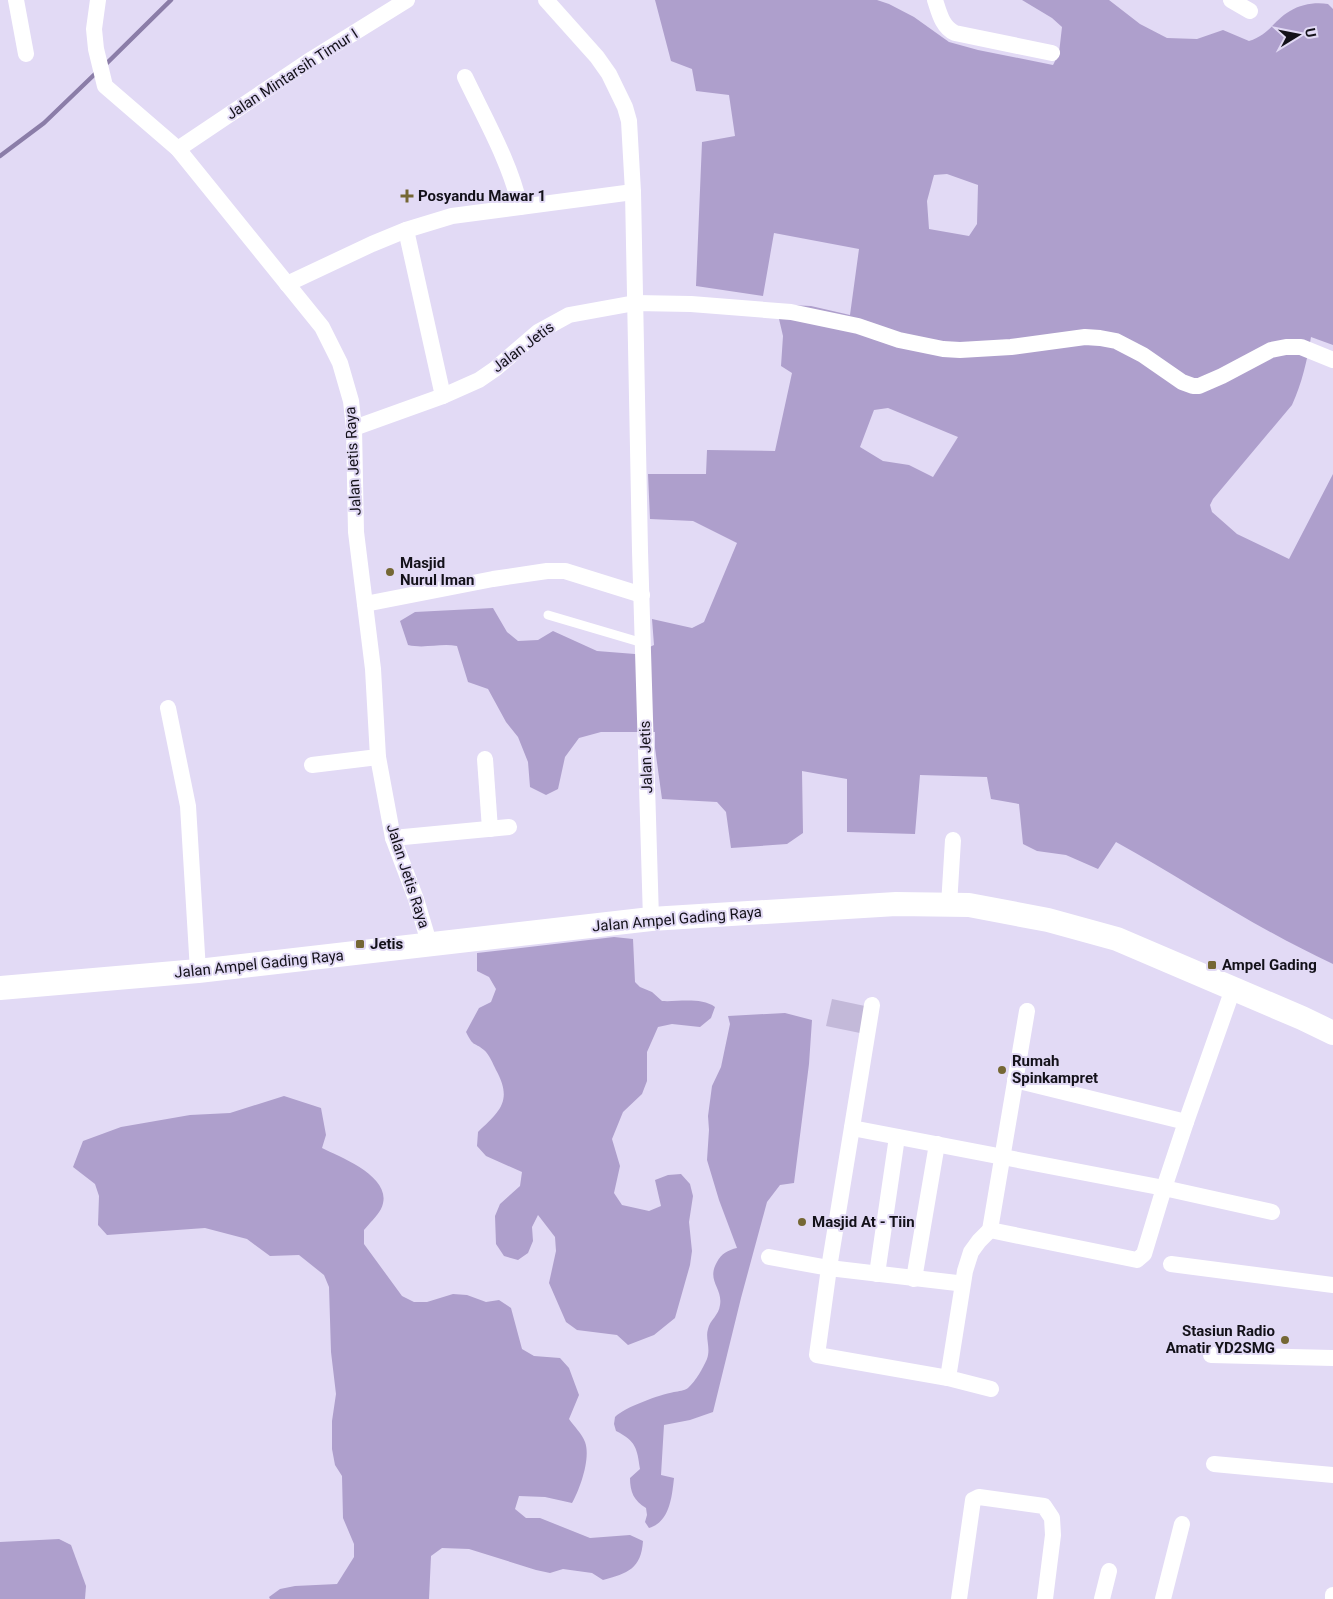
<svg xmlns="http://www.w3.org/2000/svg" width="1333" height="1599" font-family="Roboto,sans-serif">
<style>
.green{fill:#c3b9d9}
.forest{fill:#ae9fcc;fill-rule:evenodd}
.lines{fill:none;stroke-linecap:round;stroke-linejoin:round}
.stream{stroke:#8b7da8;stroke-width:4.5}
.service{stroke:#fff;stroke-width:9}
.minor{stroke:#fff;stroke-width:16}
.secondary{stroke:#fff;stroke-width:24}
.poi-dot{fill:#756734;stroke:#e2daf5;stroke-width:2}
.labels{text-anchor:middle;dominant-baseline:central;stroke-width:4;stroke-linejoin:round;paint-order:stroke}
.street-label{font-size:15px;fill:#131119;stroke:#e2daf5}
.poi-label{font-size:15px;font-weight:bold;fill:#131119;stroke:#e2daf5;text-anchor:start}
</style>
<rect width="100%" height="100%" fill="#e2daf5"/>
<polygon class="green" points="832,999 865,1006 860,1033 826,1026"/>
<g class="forest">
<path d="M 655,0 L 877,0 L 889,4 L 914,17 L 949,42 L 978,50 L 1053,65 L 1059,53 L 1062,27 L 1052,18 L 1022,0 L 1109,0 L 1140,24 L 1167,38 L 1197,39 L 1223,30 L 1249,41 C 1270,34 1273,21 1290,11 C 1301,4 1316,2 1328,4 L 1333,9 L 1333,345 L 1311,337 C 1307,361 1302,383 1292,405 L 1213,499 L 1210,505 L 1212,512 L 1237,534 L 1289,559 L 1333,474 L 1333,964 C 1257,929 1188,882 1116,842 L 1098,869 L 1066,855 L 1037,851 L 1023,844 L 1019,804 L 991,799 L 987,777 L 920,775 L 915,834 L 847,832 L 847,779 L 802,771 L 803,833 L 787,844 L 731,848 L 726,812 L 717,802 L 662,799 L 655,748 L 655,732 L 601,732 L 579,738 L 565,757 L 558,789 L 546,795 L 530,787 L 528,762 L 518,737 L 506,722 L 488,689 L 468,682 L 457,646 C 440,643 425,649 408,645 L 400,621 L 415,612 L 493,608 L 507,632 L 518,641 L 538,640 L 553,631 L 597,651 L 635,654 L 654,645 L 652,619 L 692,628 L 704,622 L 737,543 L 693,521 L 650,519 L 648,474 L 706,474 L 707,450 L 775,451 L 792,373 L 781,366 L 783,336 L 779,319 L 789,305 L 811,306 L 850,315 L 859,249 L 774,233 L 763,296 L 696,286 L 702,142 L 735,136 L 729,95 L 696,91 L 692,69 L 671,61 ZM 947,174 L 978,185 L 977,224 L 969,236 L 929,229 L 927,201 L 934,175 ZM 888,408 L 958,437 L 933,477 L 909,465 L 883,461 L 860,447 L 874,410 Z"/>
<path d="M 614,937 L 633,939 L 635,982 L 640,987 L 652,992 L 662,1001 C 678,1002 701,997 715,1007 L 711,1018 L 700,1027 L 672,1024 L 658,1027 L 647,1052 L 647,1081 L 642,1094 L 623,1112 L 612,1139 L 620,1166 L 614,1193 L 622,1205 L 649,1211 L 661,1206 L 655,1180 L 668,1175 L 681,1174 L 690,1184 L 693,1196 L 689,1222 L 692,1251 L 690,1265 L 675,1318 L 654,1335 L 628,1345 L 617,1335 L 577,1330 L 566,1322 L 549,1283 L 556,1251 L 555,1237 L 538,1215 L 532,1227 L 533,1241 L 528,1253 L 518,1260 L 504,1256 L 496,1244 L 495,1216 L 500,1204 L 520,1186 L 522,1172 L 486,1156 L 477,1146 L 478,1132 C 500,1111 513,1101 496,1070 C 493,1064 489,1054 484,1050 C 473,1041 474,1048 466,1032 L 479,1008 L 491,1002 L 496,989 L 489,977 L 477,971 L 477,953 Z"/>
<path d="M 785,1013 L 812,1020 L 809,1064 L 794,1183 L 780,1185 L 767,1202 L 741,1298 L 713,1412 L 690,1420 L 664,1425 L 661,1475 L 674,1478 C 672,1496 670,1522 649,1528 L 645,1522 L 647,1515 L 646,1508 C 634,1501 630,1492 630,1478 L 640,1469 C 637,1448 636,1441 616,1431 L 614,1424 L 615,1417 C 625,1407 659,1395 674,1392 C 679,1391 684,1391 688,1388 C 696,1381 703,1368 707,1359 C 711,1348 705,1338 708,1329 C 710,1320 719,1315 720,1305 C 723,1288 706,1281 717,1262 C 721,1254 728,1250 737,1248 L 719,1200 L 707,1160 L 709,1130 L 708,1116 L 712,1086 L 721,1067 L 730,1024 L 728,1016 Z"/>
<path d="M 284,1096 L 321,1108 L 326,1135 L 322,1148 C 342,1158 396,1178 381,1209 C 377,1216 369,1224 364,1230 L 364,1244 L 402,1296 L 414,1302 L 427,1302 L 453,1294 L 467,1295 L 486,1302 L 499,1300 L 511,1308 L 522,1349 L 534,1356 L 560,1358 L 569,1368 L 579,1395 L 569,1419 C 574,1426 582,1434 585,1442 C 591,1458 580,1489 572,1503 L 545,1497 L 519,1496 L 515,1509 L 526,1518 L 540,1518 L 590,1538 L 630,1535 L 643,1541 C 641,1569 628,1573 603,1580 L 592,1573 L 563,1569 L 550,1573 L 536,1570 L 469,1549 L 442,1548 L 431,1556 L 429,1599 L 270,1599 L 269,1597 L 280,1589 L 295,1586 L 337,1584 L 354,1557 L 354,1544 L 343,1518 L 342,1476 L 335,1465 L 332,1449 L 332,1421 L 336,1394 L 331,1352 L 329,1287 L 324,1275 L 299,1255 L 270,1256 L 247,1239 L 205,1228 L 107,1235 L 98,1225 L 99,1196 L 95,1184 L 73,1167 L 83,1141 L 121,1127 L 190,1115 L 230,1113 Z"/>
<polygon points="59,1539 71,1545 86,1586 85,1599 0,1599 0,1542"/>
</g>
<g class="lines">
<g class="stream">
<polyline points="105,65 171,0"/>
<polyline points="0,156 44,123 97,72"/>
</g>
<polyline class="service" points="548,615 643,643"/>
<g class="minor">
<polyline points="16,0 26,54"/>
<polyline points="98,0 94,29 96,49 105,86 178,149 322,327 340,363 351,401 354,428 356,532 373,669 378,757 393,838 416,899 430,946"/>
<polyline points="546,0 597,57 609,74 625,107 629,121 633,192 640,551 651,919"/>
<path d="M 935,0 C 939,12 942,27 955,33 L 1052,53"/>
<polyline points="1231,0 1250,11"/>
<path d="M 465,77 C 484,117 511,164 520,207"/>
<polyline points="178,149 312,59 407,0"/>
<polyline points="287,284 372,244 406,230 452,216 633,192"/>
<polyline points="443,396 479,380 495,369 538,332 569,315 635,303 691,304 791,312 858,326 899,340 943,349 960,350 1011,347 1085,337 1100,338 1116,341 1143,355 1182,382 1193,386 1199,386 1222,376 1271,350 1286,347 1301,347 1333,360"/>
<polyline points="354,428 443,396 406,230"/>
<polyline points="365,604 493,579 547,571 565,571 642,595"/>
<polyline points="168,708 188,806 198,971"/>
<polyline points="485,759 490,829"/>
<polyline points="312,765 378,757"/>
<polyline points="393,838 509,827"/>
<polyline points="949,905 953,840"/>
<polyline points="872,1005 829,1268 817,1355 948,1378"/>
<polyline points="1015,1080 1186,1122"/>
<polyline points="852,1128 1164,1188 1186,1122 1233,989"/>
<polyline points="990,1230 1137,1260 1144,1254 1164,1188 1272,1212"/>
<polyline points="990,1230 1027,1011"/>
<polyline points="990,1230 979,1241 971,1252 965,1271 948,1378 991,1389"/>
<polyline points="769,1257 829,1268 957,1283"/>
<polyline points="1171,1264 1333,1285"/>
<polyline points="877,1274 897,1137"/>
<polyline points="914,1279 937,1144"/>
<polyline points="1211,1355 1333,1358"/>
<polyline points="1214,1464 1333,1475"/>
<polyline points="959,1599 973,1500 979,1497 1044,1506 1052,1518 1053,1535 1045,1599"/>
<polyline points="1102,1599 1109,1571"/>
<polyline points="1163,1599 1182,1524"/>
<polyline points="1333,1599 1333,1595"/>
</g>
<polyline class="secondary" points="0,988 198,971 651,919 896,904 969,905 1048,920 1117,939 1302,1018 1333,1033"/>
</g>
<g class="poi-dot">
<path d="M404.5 188.5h5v5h5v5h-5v5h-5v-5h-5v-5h5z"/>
<circle cx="390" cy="572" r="5"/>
<rect x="355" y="939" width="10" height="10" rx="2.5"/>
<rect x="1207" y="960" width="10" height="10" rx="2.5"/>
<circle cx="1002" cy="1070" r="5"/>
<circle cx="802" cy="1222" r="5"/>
<circle cx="1285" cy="1340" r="5"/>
</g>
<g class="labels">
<g class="street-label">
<text transform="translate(292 74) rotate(-33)">Jalan Mintarsih Timur I</text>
<text transform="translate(523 347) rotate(-37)">Jalan Jetis</text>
<text transform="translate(353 461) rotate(-93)">Jalan Jetis Raya</text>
<text transform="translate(646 757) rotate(-92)">Jalan Jetis</text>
<text transform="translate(408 876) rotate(72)">Jalan Jetis Raya</text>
<text transform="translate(677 919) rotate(-5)">Jalan Ampel Gading Raya</text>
<text transform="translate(259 964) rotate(-6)">Jalan Ampel Gading Raya</text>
</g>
<g class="poi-label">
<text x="418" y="196">Posyandu Mawar 1</text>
<text x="400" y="563">Masjid<tspan x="400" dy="17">Nurul Iman</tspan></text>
<text x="370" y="944">Jetis</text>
<text x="1222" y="965">Ampel Gading</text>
<text x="1012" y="1061">Rumah<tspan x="1012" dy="17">Spinkampret</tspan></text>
<text x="812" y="1222">Masjid At - Tiin</text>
<text x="1275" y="1331" text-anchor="end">Stasiun Radio<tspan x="1275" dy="17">Amatir YD2SMG</tspan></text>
</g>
</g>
<g transform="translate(1298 35) rotate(80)" stroke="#e2daf5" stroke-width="4" paint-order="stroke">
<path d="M0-4L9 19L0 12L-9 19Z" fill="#131119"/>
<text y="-8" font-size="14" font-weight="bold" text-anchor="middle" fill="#131119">U</text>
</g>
</svg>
